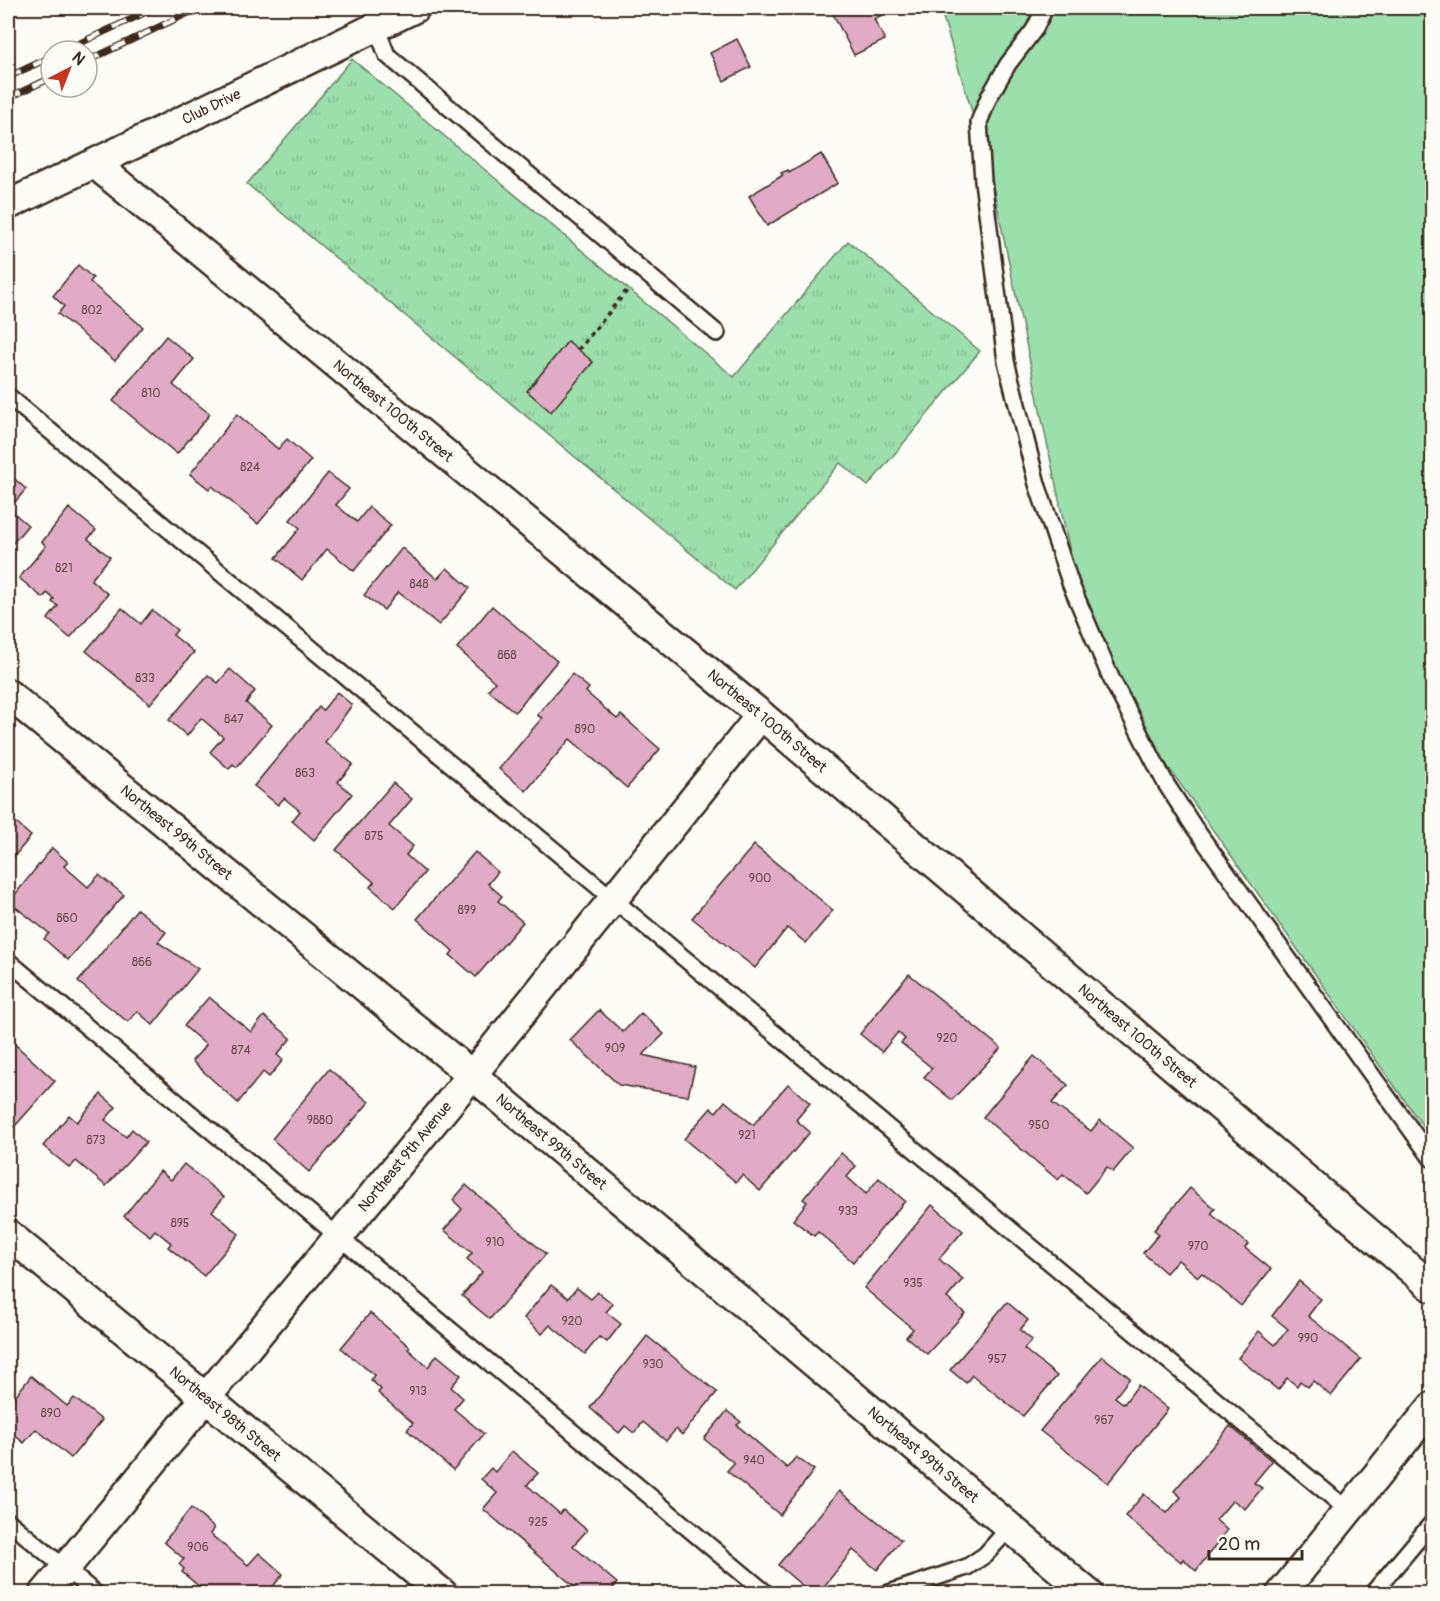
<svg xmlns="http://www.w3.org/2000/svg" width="1440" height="1601" font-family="Pangolin,sans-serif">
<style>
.green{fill:#9bdfab;stroke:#6b8464;stroke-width:1.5}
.park{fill:url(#park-tufts);stroke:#6b8464;stroke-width:1.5}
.building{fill:#dfabc5;stroke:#3b2a1e;stroke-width:1.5}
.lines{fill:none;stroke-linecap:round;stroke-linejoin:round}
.service-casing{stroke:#3b2a1e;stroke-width:20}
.minor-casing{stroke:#3b2a1e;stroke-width:33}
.path{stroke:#3b2a1e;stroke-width:4;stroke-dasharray:4.5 4.5;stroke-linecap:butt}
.service{stroke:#fdfcf7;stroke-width:15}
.minor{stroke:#fdfcf7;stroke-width:28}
.rail-casing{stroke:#3b2a1e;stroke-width:7}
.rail{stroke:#fdfcf7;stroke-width:4.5;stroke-dasharray:14;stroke-linecap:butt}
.labels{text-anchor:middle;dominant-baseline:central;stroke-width:5;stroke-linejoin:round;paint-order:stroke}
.number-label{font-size:12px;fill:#644a48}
.street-label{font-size:15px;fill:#3b2a1e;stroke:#fdfcf7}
</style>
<defs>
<pattern id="park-tufts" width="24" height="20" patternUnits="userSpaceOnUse" patternTransform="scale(1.5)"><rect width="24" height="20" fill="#9bdfab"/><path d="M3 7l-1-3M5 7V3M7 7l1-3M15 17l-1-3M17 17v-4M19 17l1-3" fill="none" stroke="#86c093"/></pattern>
</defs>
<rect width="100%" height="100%" fill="#fdfcf7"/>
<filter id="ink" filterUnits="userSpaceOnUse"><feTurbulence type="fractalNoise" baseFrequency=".0167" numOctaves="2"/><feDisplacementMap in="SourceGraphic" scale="12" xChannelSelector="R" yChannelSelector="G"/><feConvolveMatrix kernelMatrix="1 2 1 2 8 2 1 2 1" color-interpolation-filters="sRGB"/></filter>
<g filter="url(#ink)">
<polygon class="green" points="940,8 1432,8 1432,1139 1093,661 988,163"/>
<polygon class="park" points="352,59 734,377 848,241 980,351 868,486 840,463 735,590 247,184"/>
<g class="building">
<polygon points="830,8 888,8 890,11 874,19 885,40 854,55"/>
<polygon points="737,39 751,67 724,81 710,53"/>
<polygon points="821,154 838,183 767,226 749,196 783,175 781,173 788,170 789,173"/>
<polygon points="78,265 93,278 90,282 143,327 115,361 58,314 64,306 53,296"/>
<polygon points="166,336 194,359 173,385 210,414 177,454 113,401"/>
<polygon points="568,341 593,362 551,412 527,391"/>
<polygon points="237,414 278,449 287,439 311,460 258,524 212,486 209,489 190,474"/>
<polygon points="8,473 26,489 9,509 28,525 8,549"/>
<polygon points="328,473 349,489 336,505 357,522 369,507 391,525 354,571 327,549 302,580 276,558 300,528 290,520"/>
<polygon points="69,508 96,530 88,539 110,557 91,580 108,594 70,638 48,619 58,606 52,602 54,599 47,593 43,598 19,578 46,546 42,542"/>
<polygon points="402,548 437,579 447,568 470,588 439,625 398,592 384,610 364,595"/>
<polygon points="492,606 557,661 515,712 488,690 495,682 457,648"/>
<polygon points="122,608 141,624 152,610 177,630 173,635 194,652 150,704 86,651"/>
<polygon points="230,669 255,691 246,703 272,725 237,767 233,764 229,769 210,752 223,737 201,718 187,736 169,720 208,675 218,683"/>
<polygon points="572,674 589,688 586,692 617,719 621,715 660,749 627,788 570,739 526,791 499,769 542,718 537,715"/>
<polygon points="337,692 352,705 325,742 353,764 338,782 352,794 314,840 292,821 300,811 284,798 278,805 254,786 319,707 323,710"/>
<polygon points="393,783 412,799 389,826 413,846 406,855 425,872 395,908 370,887 374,882 336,850"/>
<polygon points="8,816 31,836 8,864"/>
<polygon points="754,845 833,910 806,943 787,928 755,968 692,918"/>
<polygon points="52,848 68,862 64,866 88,887 99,875 124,895 68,960 44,939 49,933 9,902"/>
<polygon points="475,852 498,872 488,884 502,896 498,901 523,922 476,977 450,955 453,951 417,919"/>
<polygon points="137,909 166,932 158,942 198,969 153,1025 137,1011 128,1022 78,982"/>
<polygon points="909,974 1001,1048 952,1100 924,1077 932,1068 901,1043 905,1039 898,1032 882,1052 860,1034"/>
<polygon points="209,997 251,1032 264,1016 291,1038 277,1055 283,1060 269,1077 263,1072 238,1103 192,1061 206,1045 184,1026"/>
<polygon points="599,1010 623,1032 641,1013 664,1034 643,1055 695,1067 688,1096 619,1085 570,1040"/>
<polygon points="8,1038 55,1081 16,1125 8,1118"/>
<polygon points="1034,1056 1068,1085 1052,1103 1091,1131 1100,1120 1133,1148 1113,1172 1107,1167 1086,1193 1063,1174 1058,1180 983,1117"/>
<polygon points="329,1069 369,1102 309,1172 272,1139"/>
<polygon points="788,1084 810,1103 796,1120 810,1132 760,1191 742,1175 736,1182 684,1139 711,1108 716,1112 725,1101 753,1125"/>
<polygon points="101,1094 116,1107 105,1120 126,1137 132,1129 146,1142 106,1186 76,1161 70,1168 43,1146 69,1115 77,1122"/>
<polygon points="841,1153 856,1166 847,1177 866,1194 879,1178 905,1201 853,1262 818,1232 814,1236 793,1220 807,1202 803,1199"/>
<polygon points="184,1164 224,1197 212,1211 239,1234 204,1276 168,1247 171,1243 155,1230 150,1236 124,1216 160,1171 171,1180"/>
<polygon points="466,1185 546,1254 490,1319 462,1296 482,1272 467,1259 472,1253 444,1230 462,1209 453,1200"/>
<polygon points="1190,1188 1215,1209 1211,1214 1248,1244 1245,1248 1271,1269 1241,1306 1202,1273 1198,1277 1178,1260 1166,1273 1143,1253 1159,1234 1154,1230"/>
<polygon points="932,1205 963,1231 939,1259 963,1279 947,1298 965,1313 927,1354 906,1337 913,1329 864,1288"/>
<polygon points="1299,1281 1321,1299 1308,1316 1361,1359 1331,1396 1313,1381 1308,1387 1300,1381 1297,1386 1287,1378 1278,1390 1238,1358 1259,1331 1275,1345 1288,1329 1272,1316"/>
<polygon points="551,1285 568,1298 577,1288 591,1299 598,1292 613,1304 606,1312 621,1324 607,1342 599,1337 585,1354 550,1325 542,1334 524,1318"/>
<polygon points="1007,1302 1028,1320 1020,1330 1032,1340 1024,1349 1057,1376 1023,1416 972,1375 966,1383 950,1370"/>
<polygon points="370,1313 410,1347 408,1349 428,1367 437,1355 461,1375 451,1387 463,1398 454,1409 484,1434 453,1470 407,1430 413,1423 378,1393 381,1389 371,1380 374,1375 341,1348"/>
<polygon points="647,1336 717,1392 682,1435 676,1429 666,1441 643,1422 634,1433 625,1426 619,1433 590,1408"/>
<polygon points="1102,1356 1130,1378 1115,1397 1124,1404 1138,1385 1168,1409 1108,1483 1040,1431"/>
<polygon points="31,1376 67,1406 74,1398 102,1420 71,1458 36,1429 24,1443 13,1434 8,1441 8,1405"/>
<polygon points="727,1411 741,1422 737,1425 787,1468 796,1457 814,1470 780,1515 727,1471 734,1463 704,1439"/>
<polygon points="1230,1426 1272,1461 1254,1483 1262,1488 1245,1509 1233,1500 1216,1520 1227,1530 1196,1571 1183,1559 1181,1562 1125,1516 1144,1494 1167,1513 1181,1497 1174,1491"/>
<polygon points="512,1451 538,1473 527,1485 560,1514 563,1510 587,1530 573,1546 617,1583 608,1594 583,1594 483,1509 497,1493 481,1479 491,1468 495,1472"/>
<polygon points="839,1491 901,1540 877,1570 853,1550 818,1594 812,1594 778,1565"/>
<polygon points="191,1508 214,1528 210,1534 248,1565 259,1553 283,1574 267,1594 208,1594 182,1572 184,1569 179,1564 184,1559 164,1542"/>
</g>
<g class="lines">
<defs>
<g id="service">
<polyline points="1045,8 1034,30 1008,64 989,97 979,122 983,181 1006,361 1037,484 1071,585 1111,678 1166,784 1194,827 1432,1159"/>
<polyline points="376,27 387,55 717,333"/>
<polyline points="8,396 1349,1511"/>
<polyline points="8,961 767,1594"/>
<polyline points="8,1521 96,1594"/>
<polyline points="886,1594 967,1567 985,1555 1011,1526"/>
<polyline points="1372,1594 1432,1523"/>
</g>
<g id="minor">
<path id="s1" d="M 95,164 L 761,715 L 1432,1287"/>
<path id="s2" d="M 8,205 L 415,8"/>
<path id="s3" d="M 8,694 L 472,1075 L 1089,1594"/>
<path id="s4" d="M 8,1234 L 443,1594"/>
<path id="s5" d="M 44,1594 L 472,1075 L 761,715"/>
<polyline points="1281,1594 1432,1407"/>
</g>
</defs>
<use href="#service" class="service-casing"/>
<use href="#minor" class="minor-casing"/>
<polyline class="path" points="578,350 629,288"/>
<use href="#service" class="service"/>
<use href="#minor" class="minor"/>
<defs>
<g id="rail">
<polyline points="63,51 155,8"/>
<polyline points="87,61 199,8"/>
<polyline points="8,77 51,57"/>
<polyline points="8,98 51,78"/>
</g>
</defs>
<use href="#rail" class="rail-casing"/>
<use href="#rail" class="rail"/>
</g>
</g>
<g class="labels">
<g class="number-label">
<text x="92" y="310">802</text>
<text x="151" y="393">810</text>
<text x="250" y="467">824</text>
<text x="64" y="568">821</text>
<text x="419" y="584">848</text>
<text x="507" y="655">868</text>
<text x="145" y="678">833</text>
<text x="234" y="719">847</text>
<text x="585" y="729">890</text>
<text x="305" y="773">863</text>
<text x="374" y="836">875</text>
<text x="760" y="878">900</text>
<text x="467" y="910">899</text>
<text x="67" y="918">860</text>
<text x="142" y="962">866</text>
<text x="947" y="1038">920</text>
<text x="615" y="1048">909</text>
<text x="241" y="1050">874</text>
<text x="320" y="1120">9880</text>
<text x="1039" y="1125">950</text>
<text x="747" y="1135">921</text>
<text x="96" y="1140">873</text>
<text x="848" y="1211">933</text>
<text x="180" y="1223">895</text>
<text x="495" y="1242">910</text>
<text x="1198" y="1246">970</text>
<text x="913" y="1283">935</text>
<text x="572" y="1321">920</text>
<text x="1308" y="1338">990</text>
<text x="997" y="1359">957</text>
<text x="653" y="1364">930</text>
<text x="418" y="1391">913</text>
<text x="51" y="1413">890</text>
<text x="1104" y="1420">967</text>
<text x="754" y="1460">940</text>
<text x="538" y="1522">925</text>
<text x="198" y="1547">906</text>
</g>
<g class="street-label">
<text stroke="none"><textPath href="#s2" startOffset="226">Club Drive</textPath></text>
<text stroke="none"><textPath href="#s1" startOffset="387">Northeast 100th Street</textPath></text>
<text stroke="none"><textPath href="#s1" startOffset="873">Northeast 100th Street</textPath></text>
<text stroke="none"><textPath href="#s3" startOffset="218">Northeast 99th Street</textPath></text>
<text stroke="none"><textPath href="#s1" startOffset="1359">Northeast 100th Street</textPath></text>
<text stroke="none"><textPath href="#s3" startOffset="704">Northeast 99th Street</textPath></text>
<text stroke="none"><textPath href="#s5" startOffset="567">Northeast 9th Avenue</textPath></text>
<text stroke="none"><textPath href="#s4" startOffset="282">Northeast 98th Street</textPath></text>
<text stroke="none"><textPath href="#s3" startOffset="1190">Northeast 99th Street</textPath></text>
</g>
</g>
<rect width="1440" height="1601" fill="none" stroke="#fdfcf7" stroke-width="30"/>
<rect x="15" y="15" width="1410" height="1571" fill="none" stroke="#3b2a1e" stroke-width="2" filter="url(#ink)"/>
<g transform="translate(69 69) rotate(42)"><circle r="28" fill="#fdfcf7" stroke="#afa8a0" stroke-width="1.5"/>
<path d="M0-4.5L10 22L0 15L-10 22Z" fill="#c8321e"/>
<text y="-9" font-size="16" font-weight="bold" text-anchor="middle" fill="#3b2a1e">N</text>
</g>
<path d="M1209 1550v9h93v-9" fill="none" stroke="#3b2a1e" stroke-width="3"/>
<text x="1218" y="1550" font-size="18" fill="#3b2a1e" stroke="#fdfcf7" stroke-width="4.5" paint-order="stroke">20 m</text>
</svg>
